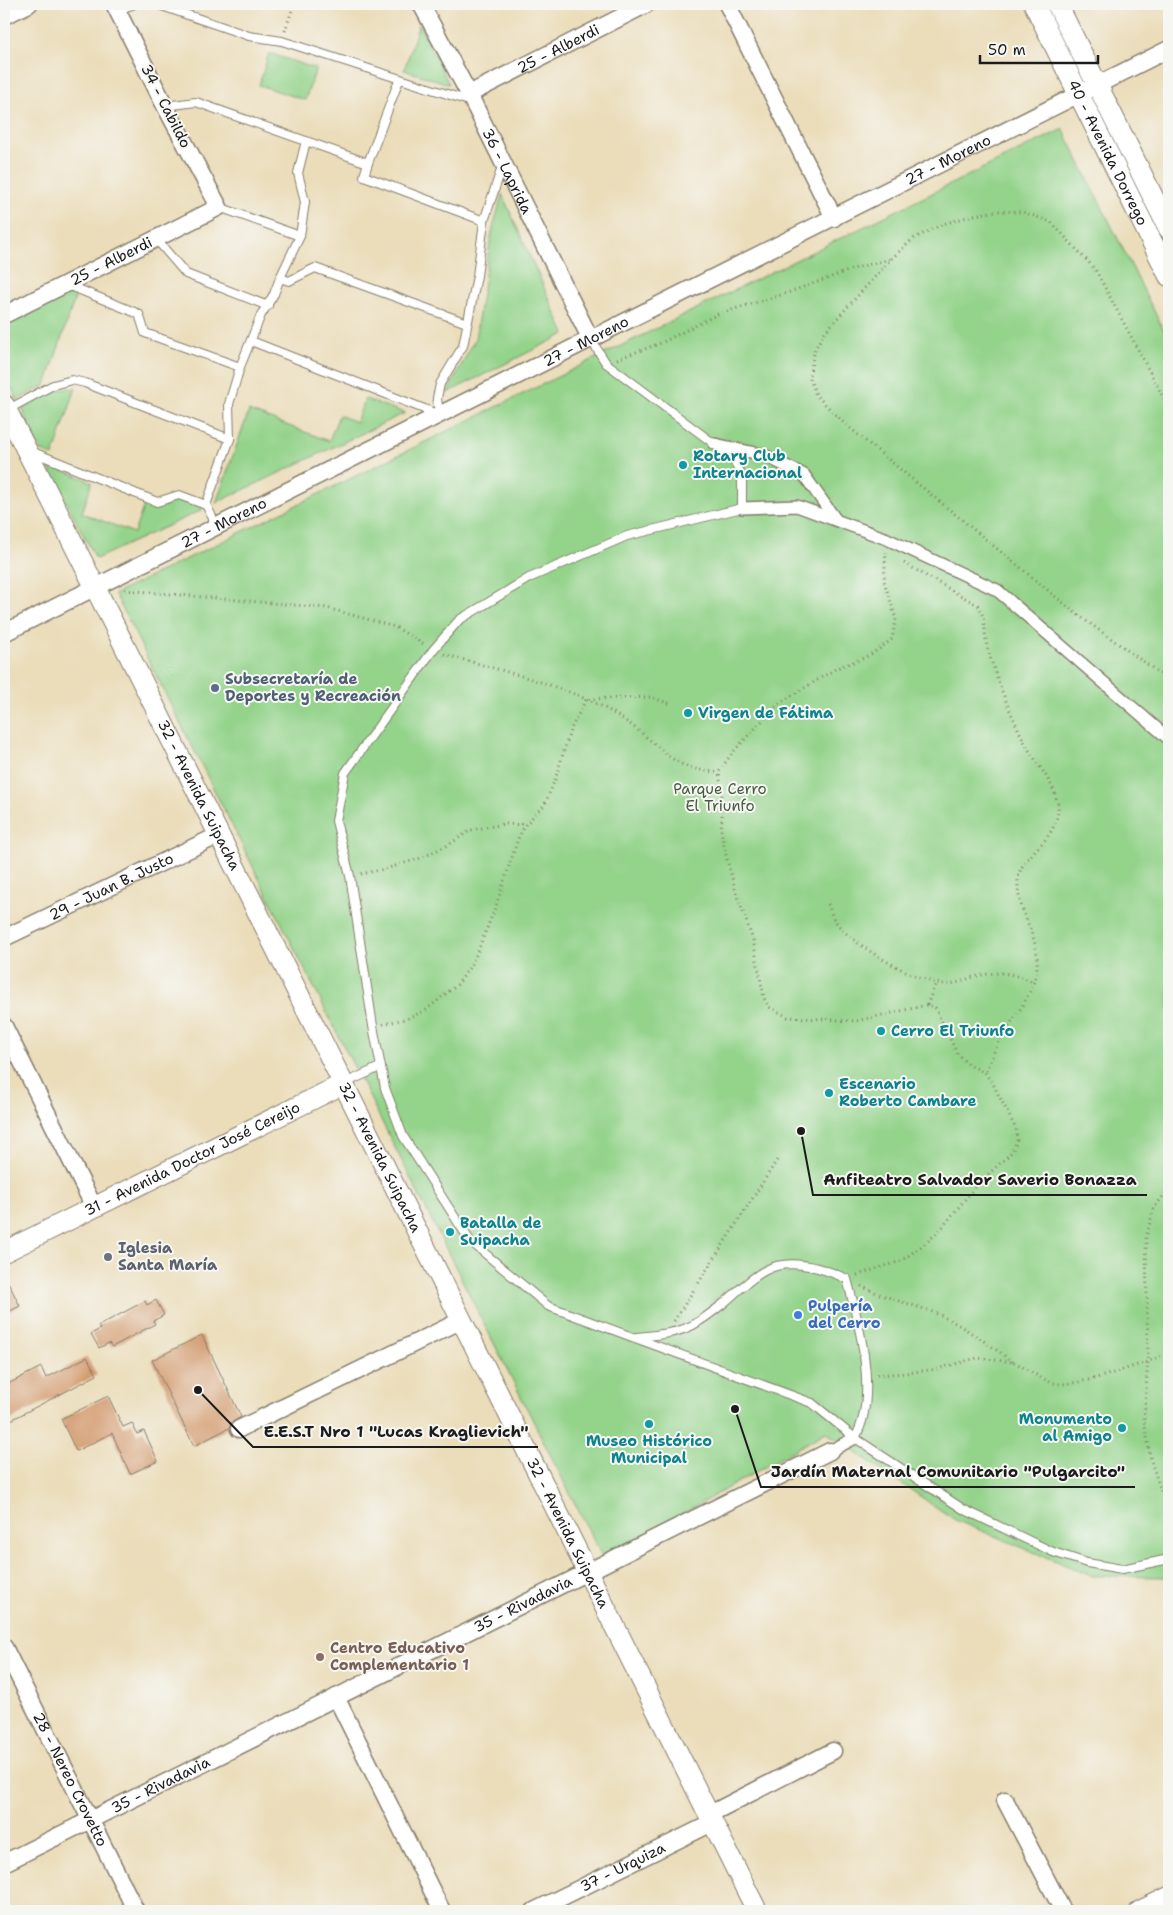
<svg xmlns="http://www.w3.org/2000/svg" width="1173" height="1915" font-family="'Shantell Sans',sans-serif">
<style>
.green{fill:#93d38a;stroke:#587853}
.building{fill:#d39a6d}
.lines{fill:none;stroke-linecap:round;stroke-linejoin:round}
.service-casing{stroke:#847c6b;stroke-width:10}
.pedestrian-casing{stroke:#847c6b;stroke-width:14}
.minor-casing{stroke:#847c6b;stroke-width:19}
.tertiary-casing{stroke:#847c6b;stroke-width:22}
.path{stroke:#847c6b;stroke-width:3;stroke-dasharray:1 4;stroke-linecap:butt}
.service{stroke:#fff;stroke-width:8}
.pedestrian{stroke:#fff;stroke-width:11}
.minor{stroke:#fff;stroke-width:16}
.tertiary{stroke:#fff;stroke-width:20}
.culture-dot{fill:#0f9aa8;stroke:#f6f6f2;stroke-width:2}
.service-dot{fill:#5c6f8a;stroke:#f6f6f2;stroke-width:2}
.worship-dot{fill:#6b7280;stroke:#f6f6f2;stroke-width:2}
.shop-dot{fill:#3f7fe0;stroke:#f6f6f2;stroke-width:2}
.education-dot{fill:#8d6e63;stroke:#f6f6f2;stroke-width:2}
.labels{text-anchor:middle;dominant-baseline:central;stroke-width:4;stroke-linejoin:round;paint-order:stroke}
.street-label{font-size:15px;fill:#1c1c1c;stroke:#f6f6f2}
.culture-label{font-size:15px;font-weight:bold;fill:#0d838f;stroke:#f6f6f2;text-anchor:start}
.service-label{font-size:15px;font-weight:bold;fill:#4e5e75;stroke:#f6f6f2;text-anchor:start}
.park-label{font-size:15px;fill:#465c42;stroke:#f6f6f2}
.worship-label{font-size:15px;font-weight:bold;fill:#5b616d;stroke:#f6f6f2;text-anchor:start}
.shop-label{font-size:15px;font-weight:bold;fill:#366cbe;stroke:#f6f6f2;text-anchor:start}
.education-label{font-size:15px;font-weight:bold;fill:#785e54;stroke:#f6f6f2;text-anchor:start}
.leader{fill:none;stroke:#1c1c1c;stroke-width:2}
.callout-dot{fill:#1c1c1c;stroke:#f6f6f2;stroke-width:2}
.callout-label{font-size:16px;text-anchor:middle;font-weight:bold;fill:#1c1c1c;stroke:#f6f6f2;stroke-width:4;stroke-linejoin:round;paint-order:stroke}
</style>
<rect width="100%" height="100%" fill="#f6f6f2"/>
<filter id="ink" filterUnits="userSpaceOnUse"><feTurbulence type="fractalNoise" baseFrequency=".02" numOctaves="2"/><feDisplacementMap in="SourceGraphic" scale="10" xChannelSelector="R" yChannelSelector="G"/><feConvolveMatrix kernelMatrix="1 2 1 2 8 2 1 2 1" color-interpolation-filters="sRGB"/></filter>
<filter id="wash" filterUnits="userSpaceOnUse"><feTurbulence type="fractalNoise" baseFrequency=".0096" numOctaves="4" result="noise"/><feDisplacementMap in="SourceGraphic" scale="20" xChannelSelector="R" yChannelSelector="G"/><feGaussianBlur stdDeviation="1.12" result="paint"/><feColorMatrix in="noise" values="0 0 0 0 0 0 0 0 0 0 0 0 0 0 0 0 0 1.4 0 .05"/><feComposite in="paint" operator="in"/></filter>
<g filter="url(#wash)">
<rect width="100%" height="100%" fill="#ebddba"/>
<g class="green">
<polygon points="419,24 449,84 404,70"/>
<polygon points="269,53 316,69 305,100 259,85"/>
<polygon points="1063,129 1169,341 1169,1577 1092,1576 955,1520 826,1432 603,1559 115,594"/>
<polygon points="502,194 565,334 447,393 475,339 491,236"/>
<polygon points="62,291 76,295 46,385 17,400 4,371 4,321"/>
<polygon points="76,388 53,456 40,450 22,408 51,390"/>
<polygon points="365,399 405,413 216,503 249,411 329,441 339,415 356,422"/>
<polygon points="48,464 92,482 82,513 134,533 145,502 158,507 179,499 201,506 202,510 96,559 50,471"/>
</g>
<g id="blocks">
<g class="building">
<polygon points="4,1274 20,1306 4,1314"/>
<polygon points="156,1300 164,1315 153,1321 155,1324 112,1347 109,1343 99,1348 91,1334 100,1329 98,1326 145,1301 147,1305"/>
<polygon points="202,1335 241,1417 231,1423 229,1428 194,1446 152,1360"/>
<polygon points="87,1357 97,1375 9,1421 8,1419 4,1421 4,1386 41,1367 46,1378"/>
<polygon points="108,1396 123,1427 132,1423 137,1434 144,1431 158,1461 130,1474 112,1433 76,1451 61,1419"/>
</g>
</g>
</g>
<g filter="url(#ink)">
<use href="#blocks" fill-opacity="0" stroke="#847c6b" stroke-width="1"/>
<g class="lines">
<defs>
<g id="service">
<polyline points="156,4 249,36 282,41 472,102"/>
<polyline points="118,10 134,4"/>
<polyline points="165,106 196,102 368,163 364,176 484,221"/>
<polyline points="368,163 399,80"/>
<polyline points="219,207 300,236"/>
<polyline points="156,239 186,274 268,306"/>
<polyline points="280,278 289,281 315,268 467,323"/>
<polyline points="68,285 139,314 145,333 240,367"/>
<polyline points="591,340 606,363 733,458 742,477 742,508 627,536 529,578 459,620 433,650 345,773 336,821 350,876 373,1026 385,1088 403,1136 470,1241 548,1306 812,1403 855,1438 963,1509 1053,1552 1087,1563 1122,1569 1169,1559"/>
<polyline points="251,341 437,414"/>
<polyline points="7,410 53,385 72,380 85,383 230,439"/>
<polyline points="439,414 437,398 440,384 463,346 477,276 484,221 503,164"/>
<polyline points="33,452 157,502 179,495 206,505"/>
<polyline points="217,526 206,505 230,439 229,404 240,367 261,315 274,294 280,278 300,236 305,202 298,173 306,141"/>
<polyline points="343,1084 380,1067"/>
<path d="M 637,1337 C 656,1335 676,1334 693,1325 C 704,1319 714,1311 724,1303 C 737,1292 750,1278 766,1270 C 791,1257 823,1268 847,1279 C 859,1323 879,1396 855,1438"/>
</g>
<g id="pedestrian">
<polyline points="715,444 764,455 804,475 836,520"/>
<polyline points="742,508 797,506 887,539 997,590 1169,739"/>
<polyline points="830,1451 855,1438"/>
</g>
<g id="minor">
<path id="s1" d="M 421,4 L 469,94 L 591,340"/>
<polyline points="727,4 834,218"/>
<polyline points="4,16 29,4"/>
<path id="s2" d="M 469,94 L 647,4"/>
<path id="s3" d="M 4,315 L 219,207 L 165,106 L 114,4"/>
<path id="s4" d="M 4,633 L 1169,49"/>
<path id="s5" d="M 4,938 L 219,835"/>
<polyline points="4,1026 94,1207"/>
<polyline points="239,1429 462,1320"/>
<path id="s6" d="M 4,1647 L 136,1911"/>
<polyline points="336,1697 442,1911"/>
<polyline points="1005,1800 1063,1911"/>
<polyline points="708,1815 833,1751"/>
<path id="s7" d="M 4,1863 L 830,1451"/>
<path id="s8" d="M 534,1911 L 712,1823"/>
</g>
<g id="tertiary">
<path id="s9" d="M 1034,4 L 1169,276"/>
<polyline points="1057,4 1169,229"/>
<path id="s10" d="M 4,405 L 757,1911"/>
<path id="s11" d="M 4,1252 L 343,1084"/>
<polyline points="1140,1911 1169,1897"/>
</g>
</defs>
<use href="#service" class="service-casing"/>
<use href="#pedestrian" class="pedestrian-casing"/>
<use href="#minor" class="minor-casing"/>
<use href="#tertiary" class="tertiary-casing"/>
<g class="path">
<polyline points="285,31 294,4"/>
<polyline points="617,359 661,343 718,314 784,294 859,267 890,259"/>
<polyline points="1169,408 1095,269 1051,222 1023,212 997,211 974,215 943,224 913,239 891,259 824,333 815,349 809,376 816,395 845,424 1078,615 1169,680"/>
<path d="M 904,563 L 979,606 C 986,620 984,636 988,650 C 997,681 1009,710 1023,739 C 1032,759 1059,787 1058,809 C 1056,844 1020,853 1018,880 C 1016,908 1035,929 1037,956 C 1040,988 1016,1013 1001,1038 C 995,1049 990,1061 985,1073"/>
<polyline points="125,590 327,608 395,627 425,645"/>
<path d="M 444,654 C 491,668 540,679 586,699 C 606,707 627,721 644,735 C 672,759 680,770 719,772"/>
<polyline points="361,874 389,868 421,858 448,845 471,830 505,824 525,825"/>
<path d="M 828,904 C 830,909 831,915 834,919 C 847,943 917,982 944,984 C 953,985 962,981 970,978 C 993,971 1011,971 1033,982"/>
<polyline points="927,1005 936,982"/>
<polyline points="383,1024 409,1018 426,1010 458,984 469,968 477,953 496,906 518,839 525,825 545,804 556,777 570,731 586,699 650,697 671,704"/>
<polyline points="1169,1189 1154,1208 1146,1237 1148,1361 1144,1420 1151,1461 1164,1500 1169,1508"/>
<polyline points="857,1275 901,1261 926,1243 940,1230 976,1186 1012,1152 1017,1141 1016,1129 993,1084 985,1073 968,1064 958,1055 935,1008 927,1005 856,1021 788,1017 769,1007 764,998 753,940 736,892 727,860 721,831 723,803 719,772 732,753 778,704 837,668 864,658 878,650 892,639 896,619 884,581 886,552"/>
<path d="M 861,1286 C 883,1297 907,1303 930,1311 C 961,1323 987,1344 1014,1362 L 977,1358 L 937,1369 L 905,1373 L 876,1375"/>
<polyline points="674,1321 779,1157"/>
<path d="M 1014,1362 C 1024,1367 1044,1381 1054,1383 C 1077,1389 1144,1362 1169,1354"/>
</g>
<use href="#service" class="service"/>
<use href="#pedestrian" class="pedestrian"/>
<use href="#minor" class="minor"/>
<use href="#tertiary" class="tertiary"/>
</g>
</g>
<g class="culture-dot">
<circle cx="683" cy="465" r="5"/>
<circle cx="688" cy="713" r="5"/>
<circle cx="881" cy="1031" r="5"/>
<circle cx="829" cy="1093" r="5"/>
<circle cx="450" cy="1232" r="5"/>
<circle cx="649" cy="1424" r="5"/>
<circle cx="1122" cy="1428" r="5"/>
</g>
<circle class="service-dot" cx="215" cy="688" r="5"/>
<circle class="worship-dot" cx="108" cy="1257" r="5"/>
<circle class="shop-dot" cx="798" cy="1315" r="5"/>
<circle class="education-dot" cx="320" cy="1657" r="5"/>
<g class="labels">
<g class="street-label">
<text stroke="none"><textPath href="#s2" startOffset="100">25 - Alberdi</textPath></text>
<text transform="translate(166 106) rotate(63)">34 - Cabildo</text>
<text stroke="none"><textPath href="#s9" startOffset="166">40 - Avenida Dorrego</textPath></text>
<text stroke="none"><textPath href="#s4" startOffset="1056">27 - Moreno</textPath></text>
<text stroke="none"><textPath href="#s1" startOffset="188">36 - Laprida</textPath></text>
<text stroke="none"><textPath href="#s3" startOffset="120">25 - Alberdi</textPath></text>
<text stroke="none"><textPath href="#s4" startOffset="651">27 - Moreno</textPath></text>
<text stroke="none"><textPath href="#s4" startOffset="246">27 - Moreno</textPath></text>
<text stroke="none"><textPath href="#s10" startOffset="436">32 - Avenida Suipacha</textPath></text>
<text stroke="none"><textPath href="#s5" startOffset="119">29 - Juan B. Justo</textPath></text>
<text stroke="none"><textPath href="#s10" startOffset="841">32 - Avenida Suipacha</textPath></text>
<text stroke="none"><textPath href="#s11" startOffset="210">31 - Avenida Doctor José Cereijo</textPath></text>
<text stroke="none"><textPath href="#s10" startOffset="1261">32 - Avenida Suipacha</textPath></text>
<text stroke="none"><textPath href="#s7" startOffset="580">35 - Rivadavia</textPath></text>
<text stroke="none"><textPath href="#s6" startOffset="148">28 - Nereo Crovetto</textPath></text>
<text stroke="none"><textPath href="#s7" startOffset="175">35 - Rivadavia</textPath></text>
<text stroke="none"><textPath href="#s8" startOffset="99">37 - Urquiza</textPath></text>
</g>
<g class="culture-label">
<text x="693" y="456">Rotary Club<tspan x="693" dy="17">Internacional</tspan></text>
<text x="698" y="713">Virgen de Fátima</text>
<text x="891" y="1031">Cerro El Triunfo</text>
<text x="839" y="1084">Escenario<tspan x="839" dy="17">Roberto Cambare</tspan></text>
<text x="460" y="1223">Batalla de<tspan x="460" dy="17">Suipacha</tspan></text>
<text x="1112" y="1419" text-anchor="end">Monumento<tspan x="1112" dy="17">al Amigo</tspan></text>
<text x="649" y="1441" text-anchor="middle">Museo Histórico<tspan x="649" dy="17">Municipal</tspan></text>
</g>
<g class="service-label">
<text x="225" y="679">Subsecretaría de<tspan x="225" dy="17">Deportes y Recreación</tspan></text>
</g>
<g class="park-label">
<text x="720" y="789">Parque Cerro<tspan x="720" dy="17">El Triunfo</tspan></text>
</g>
<g class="worship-label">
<text x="118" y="1248">Iglesia<tspan x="118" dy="17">Santa María</tspan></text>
</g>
<g class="shop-label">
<text x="808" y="1306">Pulpería<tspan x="808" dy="17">del Cerro</tspan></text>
</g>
<g class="education-label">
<text x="330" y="1648">Centro Educativo<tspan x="330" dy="17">Complementario 1</tspan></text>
</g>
</g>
<path class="leader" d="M801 1131L813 1195H1147M198 1390L253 1447H538M735 1409L761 1487H1135"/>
<g class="callout-dot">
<circle cx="801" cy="1131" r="5"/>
<circle cx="198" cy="1390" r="5"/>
<circle cx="735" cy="1409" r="5"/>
</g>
<g class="callout-label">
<text x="980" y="1185">Anfiteatro Salvador Saverio Bonazza</text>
<text x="396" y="1437">E.E.S.T Nro 1 "Lucas Kraglievich"</text>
<text x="948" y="1477">Jardín Maternal Comunitario "Pulgarcito"</text>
</g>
<rect width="1173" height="1915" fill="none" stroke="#f6f6f2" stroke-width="20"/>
<path d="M980 55v8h118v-8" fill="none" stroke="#1c1c1c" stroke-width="2.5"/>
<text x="988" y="55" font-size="15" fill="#1c1c1c" stroke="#f6f6f2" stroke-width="4" paint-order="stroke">50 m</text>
</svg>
